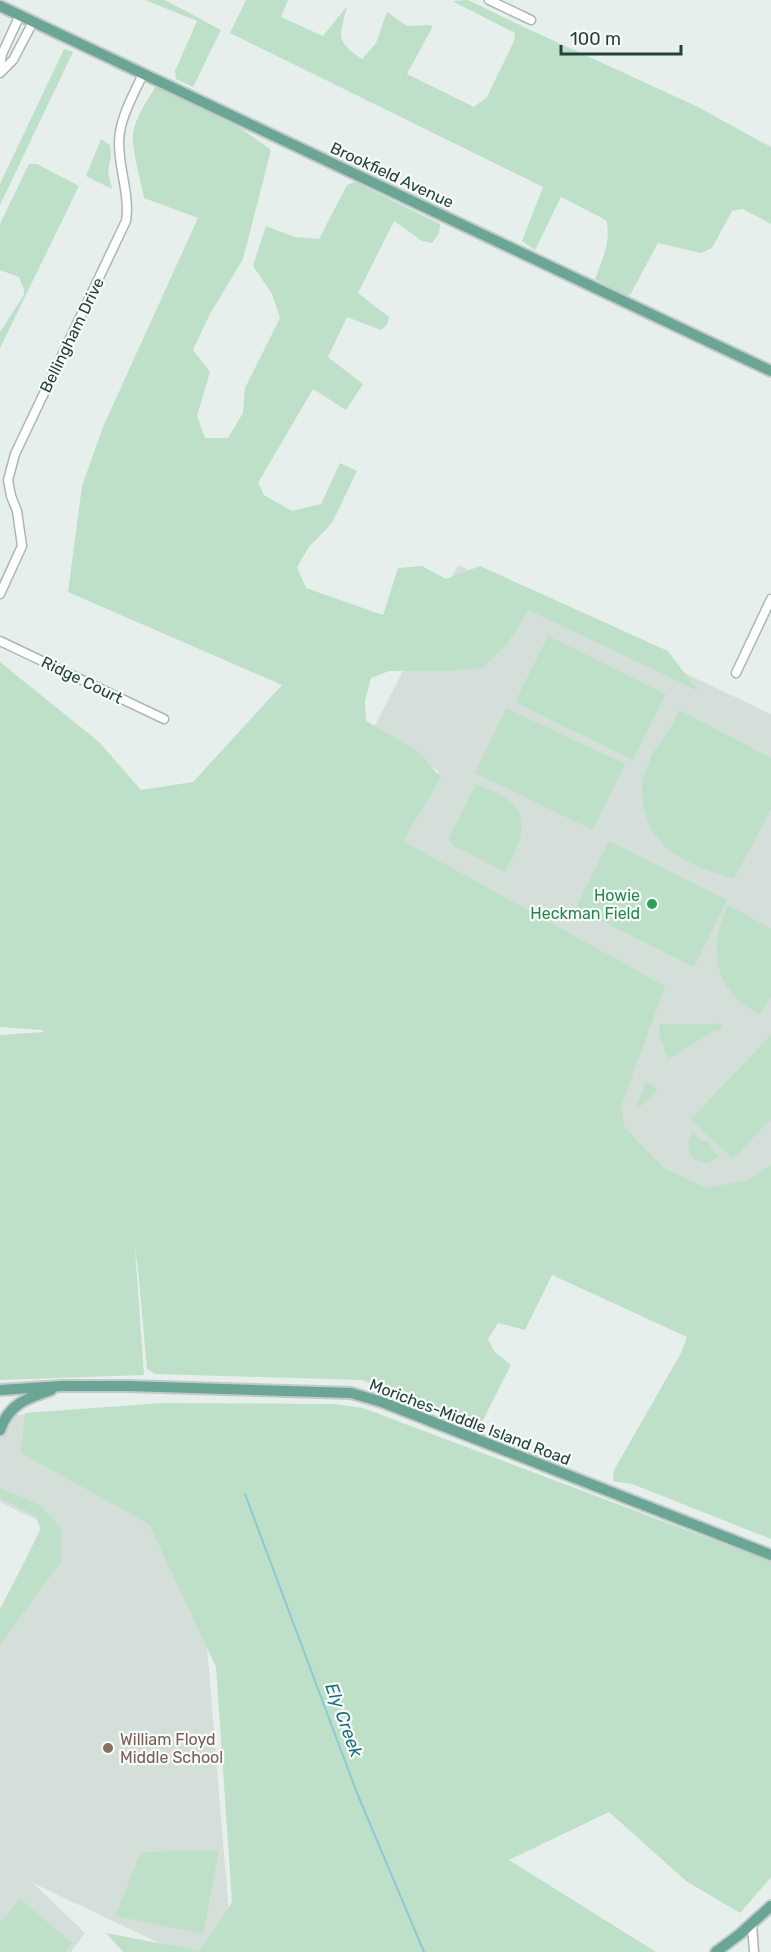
<svg xmlns="http://www.w3.org/2000/svg" width="771" height="1952" font-family="Rubik,sans-serif">
<style>
.built{fill:#d4dfda}
.green{fill:#bfe0c8}
.lines{fill:none;stroke-linecap:round;stroke-linejoin:round}
.stream{stroke:#8ec9d4;stroke-width:2}
.minor-casing{stroke:#a8b8b2;stroke-width:11}
.major-casing{stroke:#c2cac8;stroke-width:14}
.minor{stroke:#fff;stroke-width:8}
.major{stroke:#6aa596;stroke-width:10}
.leisure-dot{fill:#2e9e5b;stroke:#f7fbf9;stroke-width:2}
.education-dot{fill:#8d6e63;stroke:#f7fbf9;stroke-width:2}
.labels{text-anchor:middle;dominant-baseline:central;stroke-width:4.5;stroke-linejoin:round;paint-order:stroke}
.street-label{font-size:16px;fill:#24423a;stroke:#f7fbf9}
.leisure-label{font-size:16px;fill:#27864d;stroke:#f7fbf9;text-anchor:end}
.education-label{font-size:16px;fill:#785e54;stroke:#f7fbf9;text-anchor:start}
.water-label{font-size:18px;font-style:italic;fill:#1c6f80;stroke:#f7fbf9}
</style>
<rect width="100%" height="100%" fill="#e6efeb"/>
<g class="built">
<polygon points="458,565 771,714 771,1185 748,1214 593,1137 397,851 439,771 371,733"/>
<polygon points="148,1407 203,1597 232,1952 178,1952 33,1883 85,1933 71,1952 0,1952 0,1613 43,1523 0,1502 0,1416"/>
</g>
<g class="green">
<polygon points="145,0 165,0 221,30 193,87 176,79 175,71 197,21"/>
<path d="M 246,0 L 288,0 L 281,17 L 323,36 L 347,6 C 340,37 334,40 362,59 L 376,43 L 387,12 L 407,26 L 427,25 L 433,26 L 407,74 L 474,107 L 487,97 L 514,41 L 515,33 L 452,1 L 468,0 L 526,28 L 696,106 L 771,147 L 771,224 L 743,209 L 732,211 L 712,248 L 701,253 L 658,243 L 630,295 L 624,295 L 595,279 C 602,260 612,240 606,220 L 561,197 L 535,250 L 522,241 L 543,187 L 230,33 Z"/>
<polygon points="64,49 73,52 0,205 0,184"/>
<path d="M 156,86 L 239,127 L 271,150 L 243,259 L 210,314 L 193,350 L 210,372 L 197,416 L 205,438 L 228,438 L 243,413 L 245,388 L 280,318 L 272,294 L 253,266 L 266,226 L 295,237 L 319,239 L 347,185 L 355,182 L 440,224 L 439,233 L 432,243 L 422,241 L 394,221 L 358,293 L 389,317 L 387,325 L 381,330 L 347,317 L 328,357 L 363,384 L 346,410 L 313,389 L 258,483 L 264,495 L 292,511 L 321,504 L 340,463 L 357,471 L 332,523 L 309,547 L 297,567 L 306,588 L 383,615 L 398,568 L 422,566 L 446,579 L 480,566 L 668,651 L 698,691 L 529,610 L 507,644 L 483,668 L 449,671 L 389,671 L 371,678 L 365,701 L 366,721 L 419,752 L 441,778 L 403,841 L 665,986 L 621,1107 L 625,1128 L 664,1168 L 706,1188 L 748,1180 L 771,1165 L 771,1539 L 632,1484 L 613,1481 L 614,1470 L 681,1353 L 687,1337 L 552,1275 L 525,1330 L 498,1323 L 488,1339 L 494,1351 L 511,1365 L 483,1420 L 475,1424 L 362,1380 L 155,1374 L 147,1369 L 138,1269 L 135,1248 L 144,1375 L 0,1380 L 0,1035 L 44,1032 L 41,1030 L 0,1027 L 0,662 L 99,742 L 141,790 L 193,782 L 282,685 L 68,592 L 82,486 L 103,427 L 198,218 L 144,198 C 141,182 131,147 133,133 C 135,118 148,99 156,86 Z"/>
<polygon points="101,139 110,145 111,156 108,171 112,189 86,176"/>
<polygon points="29,164 37,164 79,186 0,348 0,332 24,295 24,290 19,277 0,270 0,224"/>
<polygon points="548,636 666,694 633,760 515,702"/>
<polygon points="506,708 625,764 593,830 475,773"/>
<polygon points="679,710 771,758 771,809 734,879 696,866 668,850 651,830 643,807 642,782 652,754 673,724"/>
<path d="M 476,784 C 486,788 498,792 507,799 C 534,820 518,847 505,872 L 452,845 L 449,838 Z"/>
<polygon points="609,841 727,900 694,967 576,908"/>
<path d="M 728,905 L 771,929 L 771,998 L 759,1014 C 752,1010 744,1006 739,1001 C 710,974 712,939 728,905 Z"/>
<polygon points="717,1023 721,1024 722,1027 719,1030 715,1030 668,1059 659,1035 660,1024 714,1024"/>
<polygon points="771,1035 771,1119 733,1159 691,1119"/>
<polygon points="646,1082 652,1085 658,1090 640,1107 637,1105"/>
<path d="M 693,1132 L 703,1142 L 706,1140 L 711,1145 L 709,1147 L 720,1157 L 706,1163 L 695,1160 C 687,1151 686,1142 693,1132 Z"/>
<polygon points="162,1403 334,1404 363,1408 771,1562 771,1877 740,1913 686,1881 609,1812 509,1860 656,1952 123,1952 106,1933 200,1951 232,1902 216,1667 149,1524 21,1453 25,1413"/>
<polygon points="0,1488 40,1505 61,1528 61,1562 0,1644 0,1609 41,1530 36,1516 0,1498"/>
<polygon points="219,1850 203,1934 115,1916 141,1852"/>
<polygon points="20,1899 72,1943 65,1952 0,1952 0,1923"/>
</g>
<g class="lines">
<polyline class="stream" points="245,1494 357,1793 424,1952"/>
<defs>
<g id="minor">
<polyline points="489,0 531,20"/>
<polyline points="0,67 2,54 20,15"/>
<polyline points="0,73 13,60 33,22"/>
<path d="M 0,594 L 22,546 L 17,511 L 11,496 L 8,480 L 15,454 L 126,221 C 130,195 119,170 119,143 C 119,119 133,96 143,74"/>
<polyline points="0,641 164,719"/>
<polyline points="736,673 771,599"/>
<polyline points="752,1924 754,1952"/>
</g>
<g id="major">
<polyline points="0,6 771,371"/>
<polyline points="0,1390 62,1386 128,1386 351,1393 382,1402 771,1555"/>
<path d="M 0,1430 C 9,1404 27,1398 51,1390"/>
<polyline points="716,1952 740,1934 771,1906"/>
</g>
</defs>
<use href="#minor" class="minor-casing"/>
<use href="#major" class="major-casing"/>
<use href="#minor" class="minor"/>
<use href="#major" class="major"/>
</g>
<circle class="leisure-dot" cx="652" cy="904" r="6"/>
<circle class="education-dot" cx="108" cy="1748" r="6"/>
<g class="labels">
<g class="street-label">
<text transform="translate(392 175) rotate(25)">Brookfield Avenue</text>
<text transform="translate(72 335) rotate(-64)">Bellingham Drive</text>
<text transform="translate(82 680) rotate(26)">Ridge Court</text>
<text transform="translate(470 1422) rotate(21)">Moriches-Middle Island Road</text>
</g>
<g class="leisure-label">
<text x="640" y="895">Howie<tspan x="640" dy="18">Heckman Field</tspan></text>
</g>
<g class="education-label">
<text x="120" y="1739">William Floyd<tspan x="120" dy="18">Middle School</tspan></text>
</g>
<g class="water-label">
<text transform="translate(344 1720) rotate(70)">Ely Creek</text>
</g>
</g>
<path d="M561 45v9h120v-9" fill="none" stroke="#24423a" stroke-width="3"/>
<text x="570" y="45" font-size="18" fill="#24423a" stroke="#f7fbf9" stroke-width="4.5" paint-order="stroke">100 m</text>
</svg>
